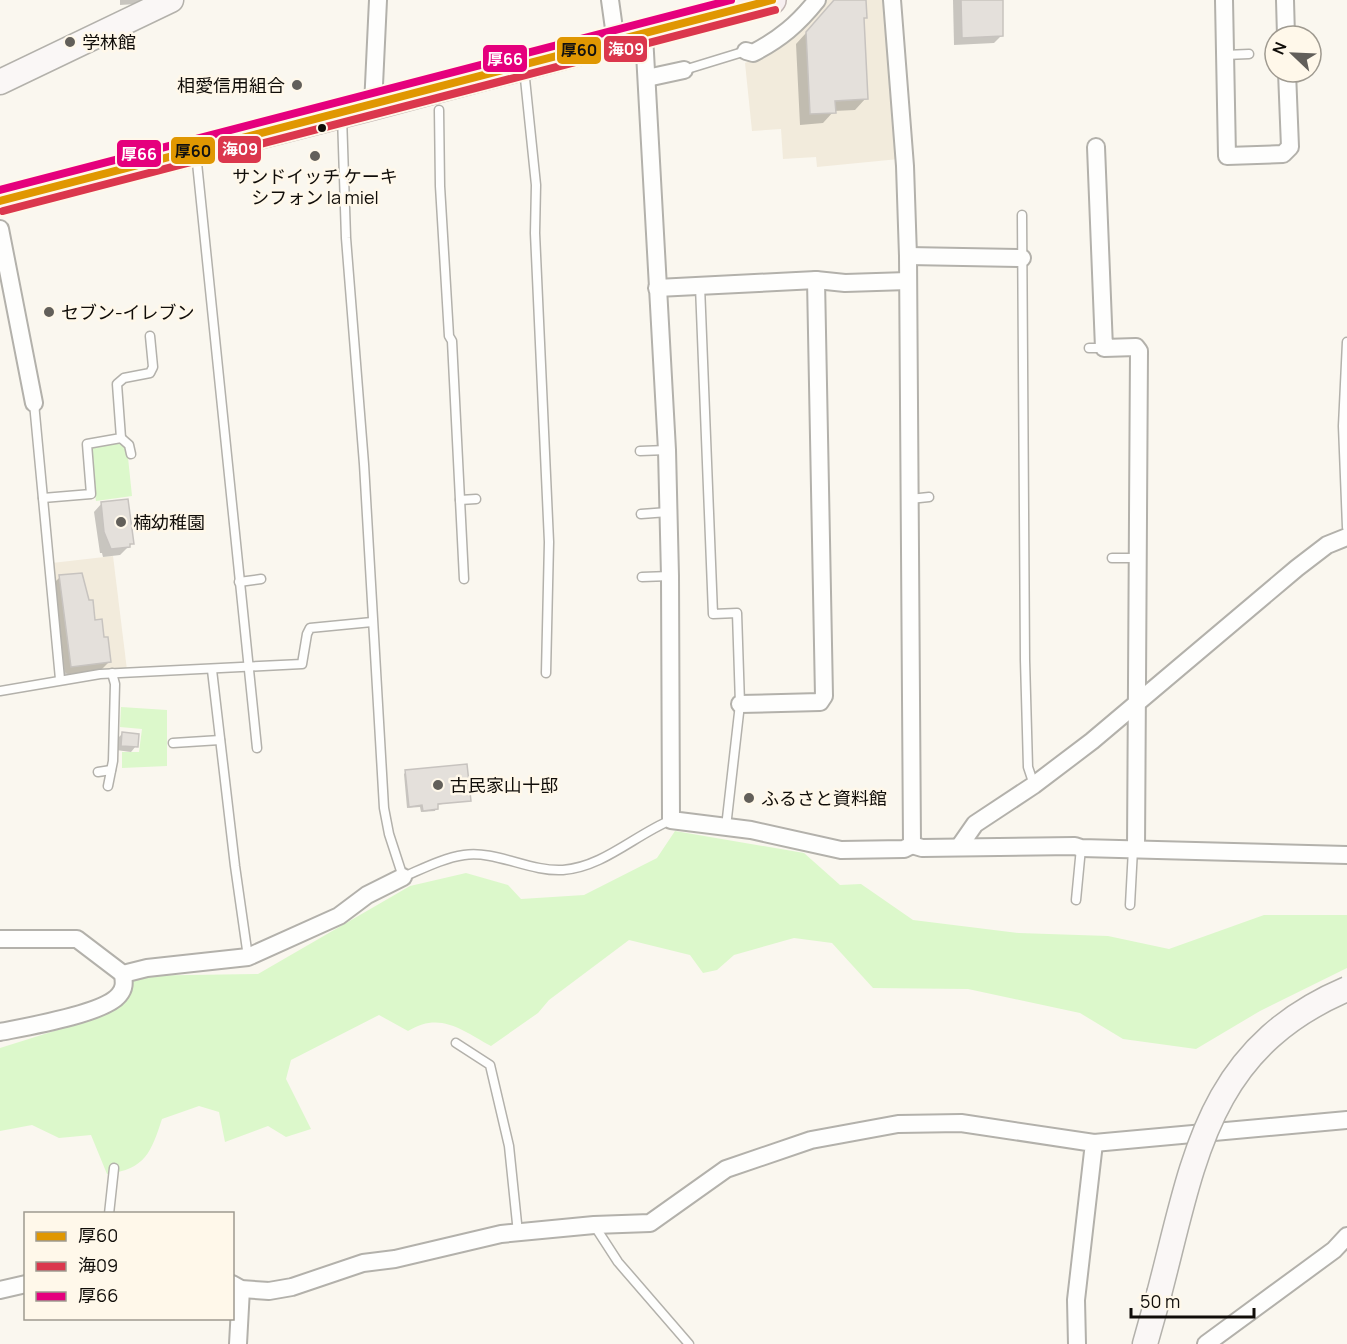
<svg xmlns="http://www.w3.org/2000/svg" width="1347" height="1344" font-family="Manrope,'Noto Sans JP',sans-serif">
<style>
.built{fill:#f2ebdc}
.green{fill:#dcf8cb}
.shadow{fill:#0003}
.building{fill:#e4e0db;stroke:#c7c3bf;stroke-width:1.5}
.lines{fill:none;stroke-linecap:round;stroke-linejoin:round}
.lane-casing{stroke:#b3b1ab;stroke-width:11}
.street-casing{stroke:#b3b1ab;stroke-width:20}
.secondary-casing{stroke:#b3b1ab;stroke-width:27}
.primary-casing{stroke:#c1b4b2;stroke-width:30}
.lane{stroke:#fefefd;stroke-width:8}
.street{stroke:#fefefd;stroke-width:16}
.secondary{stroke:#faf7f6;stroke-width:24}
.primary{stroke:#f7eff0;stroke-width:27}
.secondary-bridge-casing{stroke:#b3b1ab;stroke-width:27;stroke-linecap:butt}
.secondary-bridge{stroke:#faf7f6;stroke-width:24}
.bus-1-casing{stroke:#fff8ea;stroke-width:12}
.bus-2-casing{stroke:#fff8ea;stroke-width:12}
.bus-3-casing{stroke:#fff8ea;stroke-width:12}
.bus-1{stroke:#e09701;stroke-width:8}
.bus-2{stroke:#db374d;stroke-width:8}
.bus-3{stroke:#e5007d;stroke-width:8}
.poi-dot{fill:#625f5a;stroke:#fff8ea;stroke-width:2}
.bus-dot{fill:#100d09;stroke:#fff8ea;stroke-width:2}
.labels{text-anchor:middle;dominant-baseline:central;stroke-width:5;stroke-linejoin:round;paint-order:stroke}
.poi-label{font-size:18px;fill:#100d09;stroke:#fff8ea;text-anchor:start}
.line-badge{stroke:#fff8ea;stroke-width:2}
.badge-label{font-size:16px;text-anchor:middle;font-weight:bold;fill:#fff}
.pale-badge-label{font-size:16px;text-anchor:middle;font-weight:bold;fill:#111}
</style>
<rect width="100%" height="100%" fill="#faf7ef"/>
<g class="built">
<polygon points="826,0 888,0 899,159 817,167 816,157 783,159 781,129 752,131 745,63 765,54 803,27"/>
<polygon points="113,556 127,670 68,674 65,672 52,563"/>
</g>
<g class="green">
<polygon points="118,442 127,448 132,496 96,501 89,454 93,446"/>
<polygon points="121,707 167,710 167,766 122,768 122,752 139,752 142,729 120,727"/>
<path d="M 675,831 L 804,853 L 840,885 L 861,884 L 913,920 L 1019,933 L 1108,936 L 1169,949 L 1264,915 L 1347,915 L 1347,968 L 1260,1011 L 1196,1049 L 1123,1039 L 1080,1013 L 968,989 L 873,988 L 832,943 L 794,938 L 734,955 L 717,970 L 703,973 L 690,955 L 629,940 L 549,1000 L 538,1013 L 491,1046 C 462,1030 440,1011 408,1031 L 379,1015 L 291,1060 L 286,1079 L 311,1129 L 286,1137 L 268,1126 L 225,1142 L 219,1112 L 199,1106 L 162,1119 C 151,1152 146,1169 107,1174 L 91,1135 L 59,1138 L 32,1125 L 0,1131 L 0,1048 L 102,1016 L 124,976 L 258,974 L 410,886 L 466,873 L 508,885 L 521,899 L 584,895 L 657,858 Z"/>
</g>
<g class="shadow">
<polygon points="120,0 144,0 136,4 120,5"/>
<polygon points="836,0 860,0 866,17 863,20 866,98 855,110 834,111 823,123 800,125 796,44"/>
<polygon points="953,0 1001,0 1002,35 994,43 954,45"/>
<polygon points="102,503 132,543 120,555 103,557 102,553 100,553 94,512"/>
<polygon points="60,577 88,602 109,662 101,670 63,675 52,585"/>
<polygon points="122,734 136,746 131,752 116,750 117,739"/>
<polygon points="406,772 469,800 436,805 435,811 421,812 420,807 407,808 404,774"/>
</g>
<g class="building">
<polygon points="834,0 866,0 867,18 864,18 868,99 835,101 836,113 810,114 806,32"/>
<polygon points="961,0 1003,0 1003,36 962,38"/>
<polygon points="128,499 134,544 130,544 130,547 111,549 104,532 101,502"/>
<polygon points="82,573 89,600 93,600 95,620 102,619 104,637 108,637 111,662 71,667 59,575"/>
<polygon points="122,732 139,734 138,747 121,746"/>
<polygon points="467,764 471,801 438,804 438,809 423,811 422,805 409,807 405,770"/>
</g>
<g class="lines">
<defs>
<g id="lane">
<polyline points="1225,55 1249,54"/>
<polyline points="524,69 536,185 535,233 549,542 546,673"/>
<polyline points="684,70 746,51"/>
<polyline points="439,110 440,186 449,336 452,341 464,579"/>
<path d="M 342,116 L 346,238 L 364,464 L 384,808 L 389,834 L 403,877 C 422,869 443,858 464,855 C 495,850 530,872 563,870 C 603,867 635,835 671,820"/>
<polyline points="196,153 257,748"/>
<polyline points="1022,215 1025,660 1028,767 1034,785"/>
<polyline points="700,286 713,614 737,613 740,704 726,827"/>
<polyline points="1347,342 1343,426 1347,527"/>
<polyline points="1089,348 1104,348"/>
<polyline points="34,403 60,679"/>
<polyline points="121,438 129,445 131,454"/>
<polyline points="640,451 667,450"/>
<polyline points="43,498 91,494 87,444 121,438 117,384 124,378 150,373 153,367 150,336"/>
<polyline points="910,499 929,497"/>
<polyline points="460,500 476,499"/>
<polyline points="641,514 668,512"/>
<polyline points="1112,558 1137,558"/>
<polyline points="642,577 670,576"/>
<polyline points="239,582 261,579"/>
<polyline points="212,670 235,866 248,957"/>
<polyline points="0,691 100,674 302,664 307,634 310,628 372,622"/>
<polyline points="173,743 220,740"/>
<polyline points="98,772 111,770"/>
<polyline points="108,786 113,761 115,684 112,673"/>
<polyline points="1076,900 1081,848"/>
<polyline points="1130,905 1133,849"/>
<polyline points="456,1043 490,1065 509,1146 518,1233"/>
<polyline points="109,1214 114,1168"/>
<polyline points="594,1225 618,1262 689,1344"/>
</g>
<g id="street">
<polyline points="610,0 616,43"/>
<polyline points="892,0 905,166 908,256 912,845 922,848 1075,846 1081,848 1347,855"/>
<polyline points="1224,0 1227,156 1283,154 1290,147 1287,72"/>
<polyline points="1285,0 1286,36"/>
<polyline points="644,35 667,450 670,576 671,820 751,830 841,850 904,849 912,845"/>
<path d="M 746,51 L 753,53 C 780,39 798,24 817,0"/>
<polyline points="647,78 684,70"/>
<polyline points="373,106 378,0"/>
<polyline points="1096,147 1104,348 1136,347 1139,351 1136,849"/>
<polyline points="0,229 34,403"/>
<polyline points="908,256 1022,258"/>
<polyline points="657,288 816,280 845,283 908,281"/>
<polyline points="740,704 820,702 824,696 816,280"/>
<polyline points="959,847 975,824 1034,785 1092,741 1297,568 1327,545 1347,537"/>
<polyline points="0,939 77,939 123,974 147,968 248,957 339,916 367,895 403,877"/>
<path d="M 0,1032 C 25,1027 104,1014 119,995 C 125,988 124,982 123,974"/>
<polyline points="1094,1143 1347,1120"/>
<polyline points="232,1284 241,1289 269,1291 292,1287 363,1263 395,1259 501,1234 594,1225 650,1223 726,1169 811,1140 898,1124 961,1123 1094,1143 1076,1300 1077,1344"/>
<polyline points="0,1290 26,1284"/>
<polyline points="238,1344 241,1289"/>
<polyline points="1206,1344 1334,1250 1347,1236"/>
</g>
<g id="secondary">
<polyline points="0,82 171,0"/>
<polyline points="1145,1344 1159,1294"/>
</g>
<polyline id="primary" points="0,201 373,106 772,0"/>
</defs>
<use href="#lane" class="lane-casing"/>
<use href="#street" class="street-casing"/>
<use href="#secondary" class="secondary-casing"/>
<use href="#primary" class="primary-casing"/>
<use href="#lane" class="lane"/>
<use href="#street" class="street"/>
<use href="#secondary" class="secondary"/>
<use href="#primary" class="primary"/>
<defs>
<path id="secondary-bridge" d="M 1159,1294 C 1194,1161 1206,1049 1347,989"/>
</defs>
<use href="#secondary-bridge" class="secondary-bridge-casing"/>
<use href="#secondary-bridge" class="secondary-bridge"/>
<defs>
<polyline id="bus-1" points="0,201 772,0"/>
<polyline id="bus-2" points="3,211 775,10"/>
<polyline id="bus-3" points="0,190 731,0"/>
</defs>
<use href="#bus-1" class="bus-1-casing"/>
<use href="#bus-2" class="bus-2-casing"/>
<use href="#bus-3" class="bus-3-casing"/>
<use href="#bus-1" class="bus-1"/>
<use href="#bus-2" class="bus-2"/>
<use href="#bus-3" class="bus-3"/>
</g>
<g class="poi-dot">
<circle cx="70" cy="42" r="6"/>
<circle cx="297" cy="85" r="6"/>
<circle cx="315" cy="156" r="6"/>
<circle cx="49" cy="312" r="6"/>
<circle cx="121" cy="522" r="6"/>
<circle cx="438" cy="785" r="6"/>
<circle cx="749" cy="798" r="6"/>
</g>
<circle class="bus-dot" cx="322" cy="128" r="5"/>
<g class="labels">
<g class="poi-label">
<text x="82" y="42">学林館</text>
<text x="285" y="85" text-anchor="end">相愛信用組合</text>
<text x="315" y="176" text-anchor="middle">サンドイッチ ケーキ<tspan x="315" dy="21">シフォン la miel</tspan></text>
<text x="61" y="312">セブン-イレブン</text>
<text x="133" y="522">楠幼稚園</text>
<text x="450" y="785">古民家山十邸</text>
<text x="761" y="798">ふるさと資料館</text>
</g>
</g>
<g class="line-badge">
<rect x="603" y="35" width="45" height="28" rx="6" fill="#db374d"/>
<rect x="556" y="36" width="46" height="29" rx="6" fill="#e09701"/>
<rect x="482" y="44" width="46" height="29" rx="6" fill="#e5007d"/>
<rect x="217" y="135" width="45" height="29" rx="6" fill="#db374d"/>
<rect x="170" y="136" width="46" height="29" rx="6" fill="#e09701"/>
<rect x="116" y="139" width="46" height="29" rx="6" fill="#e5007d"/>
</g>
<g class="badge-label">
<text x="626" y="55">海09</text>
<text x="505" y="65">厚66</text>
<text x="240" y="155">海09</text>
<text x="139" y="160">厚66</text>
</g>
<g class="pale-badge-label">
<text x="579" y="56">厚60</text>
<text x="193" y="157">厚60</text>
</g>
<rect x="24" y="1212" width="210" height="108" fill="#fff8ea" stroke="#9f9a90" stroke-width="1.5"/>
<rect x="36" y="1232" width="30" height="9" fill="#e09701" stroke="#9f9a90" stroke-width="1.5"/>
<text x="78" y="1242" font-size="18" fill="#100d09">厚60</text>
<rect x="36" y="1262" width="30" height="9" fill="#db374d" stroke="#9f9a90" stroke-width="1.5"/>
<text x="78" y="1272" font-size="18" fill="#100d09">海09</text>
<rect x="36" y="1292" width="30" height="9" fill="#e5007d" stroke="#9f9a90" stroke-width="1.5"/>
<text x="78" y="1302" font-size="18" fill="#100d09">厚66</text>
<g transform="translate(1293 54) rotate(293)"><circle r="28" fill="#fff8ea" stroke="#9f9a90" stroke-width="1.5"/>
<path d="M0-4.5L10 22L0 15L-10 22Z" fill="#625f5a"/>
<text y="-9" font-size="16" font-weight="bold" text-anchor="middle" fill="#100d09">N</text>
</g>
<path d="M1131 1308v9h123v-9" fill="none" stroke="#100d09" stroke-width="3"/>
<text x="1140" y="1308" font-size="18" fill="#100d09" stroke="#fff8ea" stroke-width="4.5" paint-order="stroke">50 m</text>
</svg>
